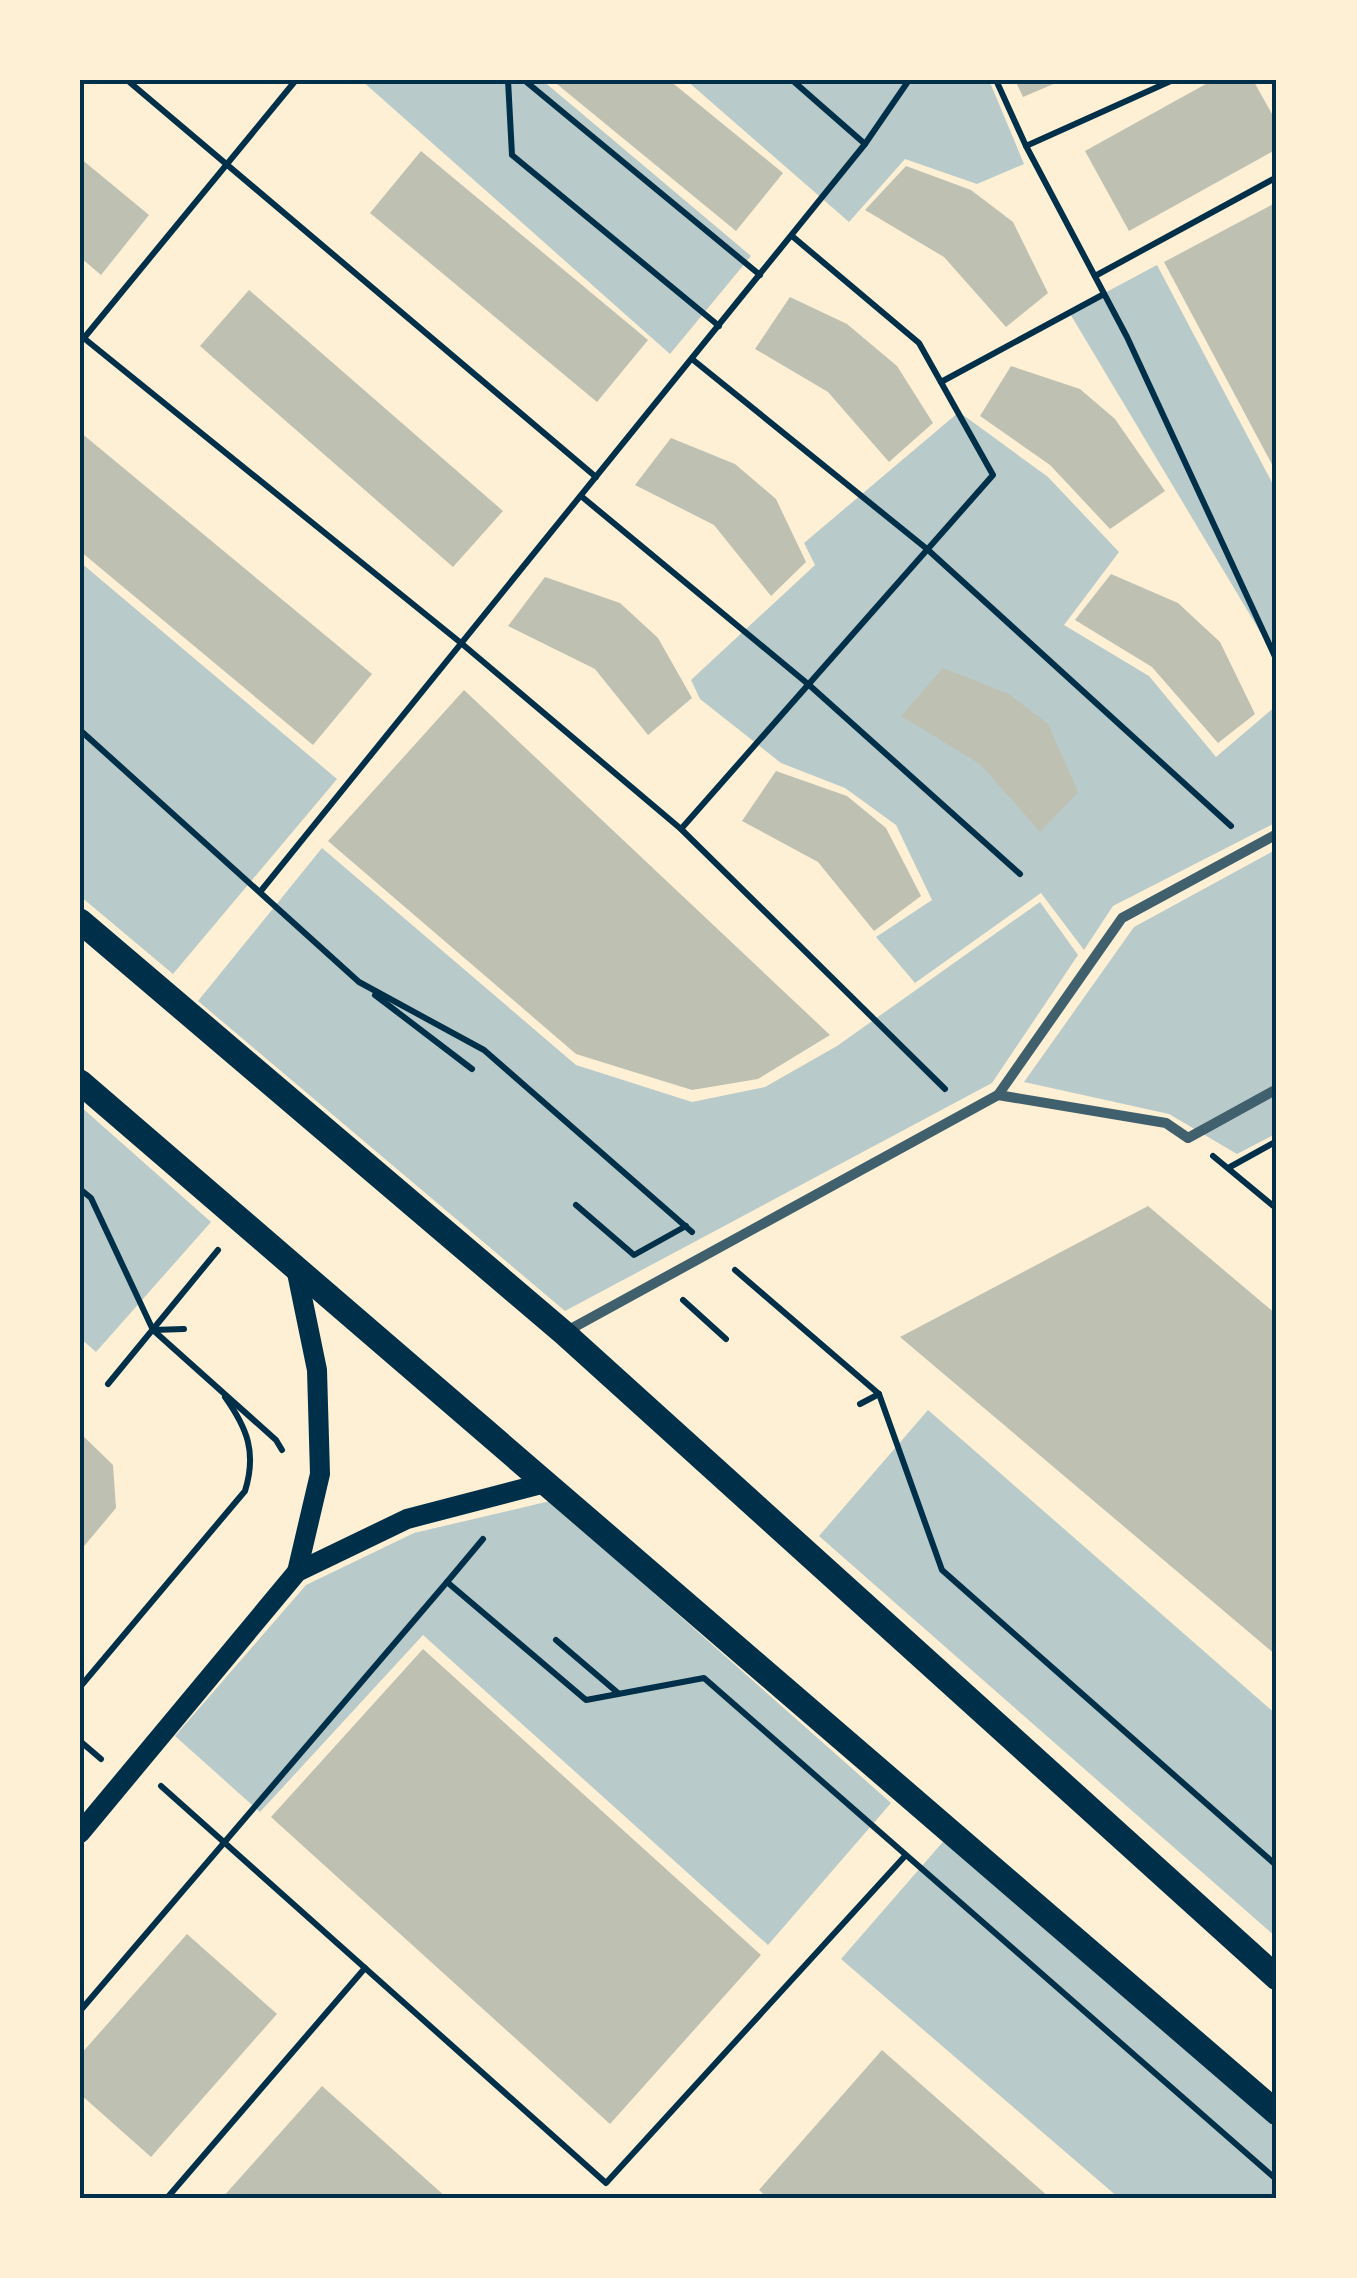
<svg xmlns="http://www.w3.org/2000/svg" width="1357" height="2278" font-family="'Exo 2',sans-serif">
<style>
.green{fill:#b9caca}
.building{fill:#bec0b2}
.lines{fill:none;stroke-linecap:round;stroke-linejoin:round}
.path{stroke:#003049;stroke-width:6}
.minor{stroke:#3f606c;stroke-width:10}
.secondary{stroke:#003049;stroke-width:20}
.primary{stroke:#003049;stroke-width:25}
.neatline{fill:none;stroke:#003049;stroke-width:4}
</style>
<rect width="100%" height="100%" fill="#fdf0d5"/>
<g class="green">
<polygon points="361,80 542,80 751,256 670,354"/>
<polygon points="686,80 989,80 1024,164 977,184 905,159 849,222"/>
<polygon points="1157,265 1277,492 1277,660 1069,312"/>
<polygon points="959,412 1048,477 1119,552 1064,625 1149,676 1216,757 1277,705 1277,822 1113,906 1084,950 1041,893 915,983 876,937 932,900 896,825 845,788 781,763 700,699 691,680 815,565 804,543"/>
<polygon points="80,562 337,779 173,974 80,896"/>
<polygon points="322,848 576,1065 692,1102 765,1087 837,1046 1040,902 1078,955 992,1083 565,1311 198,1001"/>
<polygon points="1277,849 1277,1133 1237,1154 1169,1114 1024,1082 1134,927"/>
<polygon points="80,1106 211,1222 96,1352 80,1338"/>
<polygon points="928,1410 1277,1715 1277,1938 819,1536"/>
<polygon points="550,1501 891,1803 768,1945 423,1635 260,1812 175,1736 306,1585 414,1533"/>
<polygon points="948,1836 1277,2117 1277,2198 1119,2198 841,1959"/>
</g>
<g class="building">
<polygon points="552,80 669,80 783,173 736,231"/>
<polygon points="1015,80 1063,80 1023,97"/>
<polygon points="1213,80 1253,80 1277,123 1277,149 1129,231 1085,151"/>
<polygon points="421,151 648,340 597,402 370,213"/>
<polygon points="80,158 149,215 101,275 80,257"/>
<polygon points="906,166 971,190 1013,222 1048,293 1006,327 944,257 865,210"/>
<polygon points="1277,202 1277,474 1164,262"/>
<polygon points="249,290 503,511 453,567 200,346"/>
<polygon points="790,297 847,324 897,366 933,423 889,462 828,392 755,349"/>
<polygon points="1011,366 1080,389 1115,419 1165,491 1110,529 1050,465 980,416"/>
<polygon points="80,432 372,674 313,745 80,551"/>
<polygon points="671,438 735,464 776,499 806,562 771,596 714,525 635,485"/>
<polygon points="1111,574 1178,603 1220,642 1255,714 1218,743 1152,667 1075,620"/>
<polygon points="545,577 620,603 658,638 692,698 648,735 595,669 508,626"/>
<polygon points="943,668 1009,694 1048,724 1078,792 1040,832 980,764 901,716"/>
<polygon points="464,690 830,1035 758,1079 692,1090 576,1054 328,841"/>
<polygon points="776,771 847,796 886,828 921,896 874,931 818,862 742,821"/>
<polygon points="1148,1206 1277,1315 1277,1656 900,1337"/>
<polygon points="80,1433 113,1465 116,1508 80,1551"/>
<polygon points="423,1649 761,1955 610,2124 271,1817"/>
<polygon points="187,1934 277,2014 151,2157 80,2094 80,2055"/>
<polygon points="882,2050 1050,2198 768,2198 759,2190"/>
<polygon points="322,2086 447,2198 222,2198"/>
</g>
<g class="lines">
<g class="path">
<polyline points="127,80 596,477"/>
<polyline points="508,80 512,155 719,326"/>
<polyline points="524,80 760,275"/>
<polyline points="792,80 865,144"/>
<polyline points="996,80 1026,146 1173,80"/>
<polyline points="1026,146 1127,337 1277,661"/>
<polyline points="1095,276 1277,177"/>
<polyline points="80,335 461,643 681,829 945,1089"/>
<polyline points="84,338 296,80"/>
<polyline points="692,359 927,549 1231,826"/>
<polyline points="941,382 1104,294"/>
<polyline points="581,496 808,684 1020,874"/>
<polyline points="80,730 359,982 484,1050 692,1232"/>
<polyline points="681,829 993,475 919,343 792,236"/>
<polyline points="260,892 865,144 909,80"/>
<polyline points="375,995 472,1069"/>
<polyline points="1213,1156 1277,1209"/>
<polyline points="1230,1167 1277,1141"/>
<polyline points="80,1189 91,1198 153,1330 276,1440 282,1450"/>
<polyline points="576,1205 634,1255 686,1226"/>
<polyline points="735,1270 879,1394 942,1570 1277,1866"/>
<polyline points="683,1300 726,1339"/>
<polyline points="153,1330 184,1329"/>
<polyline points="108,1384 218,1250"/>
<polyline points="860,1404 879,1394"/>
<polyline points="447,1582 483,1539"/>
<polyline points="556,1640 618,1693"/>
<path d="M 80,1687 L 245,1491 C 257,1452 247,1428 225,1397"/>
<polyline points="80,1741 101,1759"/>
<polyline points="161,1786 606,2183 905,1856"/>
<polyline points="80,2011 447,1582 586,1700 704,1678 1277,2180"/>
<polyline points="167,2198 365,1968"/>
</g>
<g class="minor">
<polyline points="998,1095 1166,1123 1188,1138 1277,1089"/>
<polyline points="567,1331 998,1095 1122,918 1277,834"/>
</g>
<g class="secondary">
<polyline points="296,1268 317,1370 320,1474 297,1572"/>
<polyline points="80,1833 297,1572 407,1519 545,1483"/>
</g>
<g class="primary">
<polyline points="80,921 564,1333 1277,1978"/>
<polyline points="80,1082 1277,2113"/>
</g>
</g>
<rect width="1357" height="2278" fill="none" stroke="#fdf0d5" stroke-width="165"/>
<rect x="82" y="82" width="1192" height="2114" class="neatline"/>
</svg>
